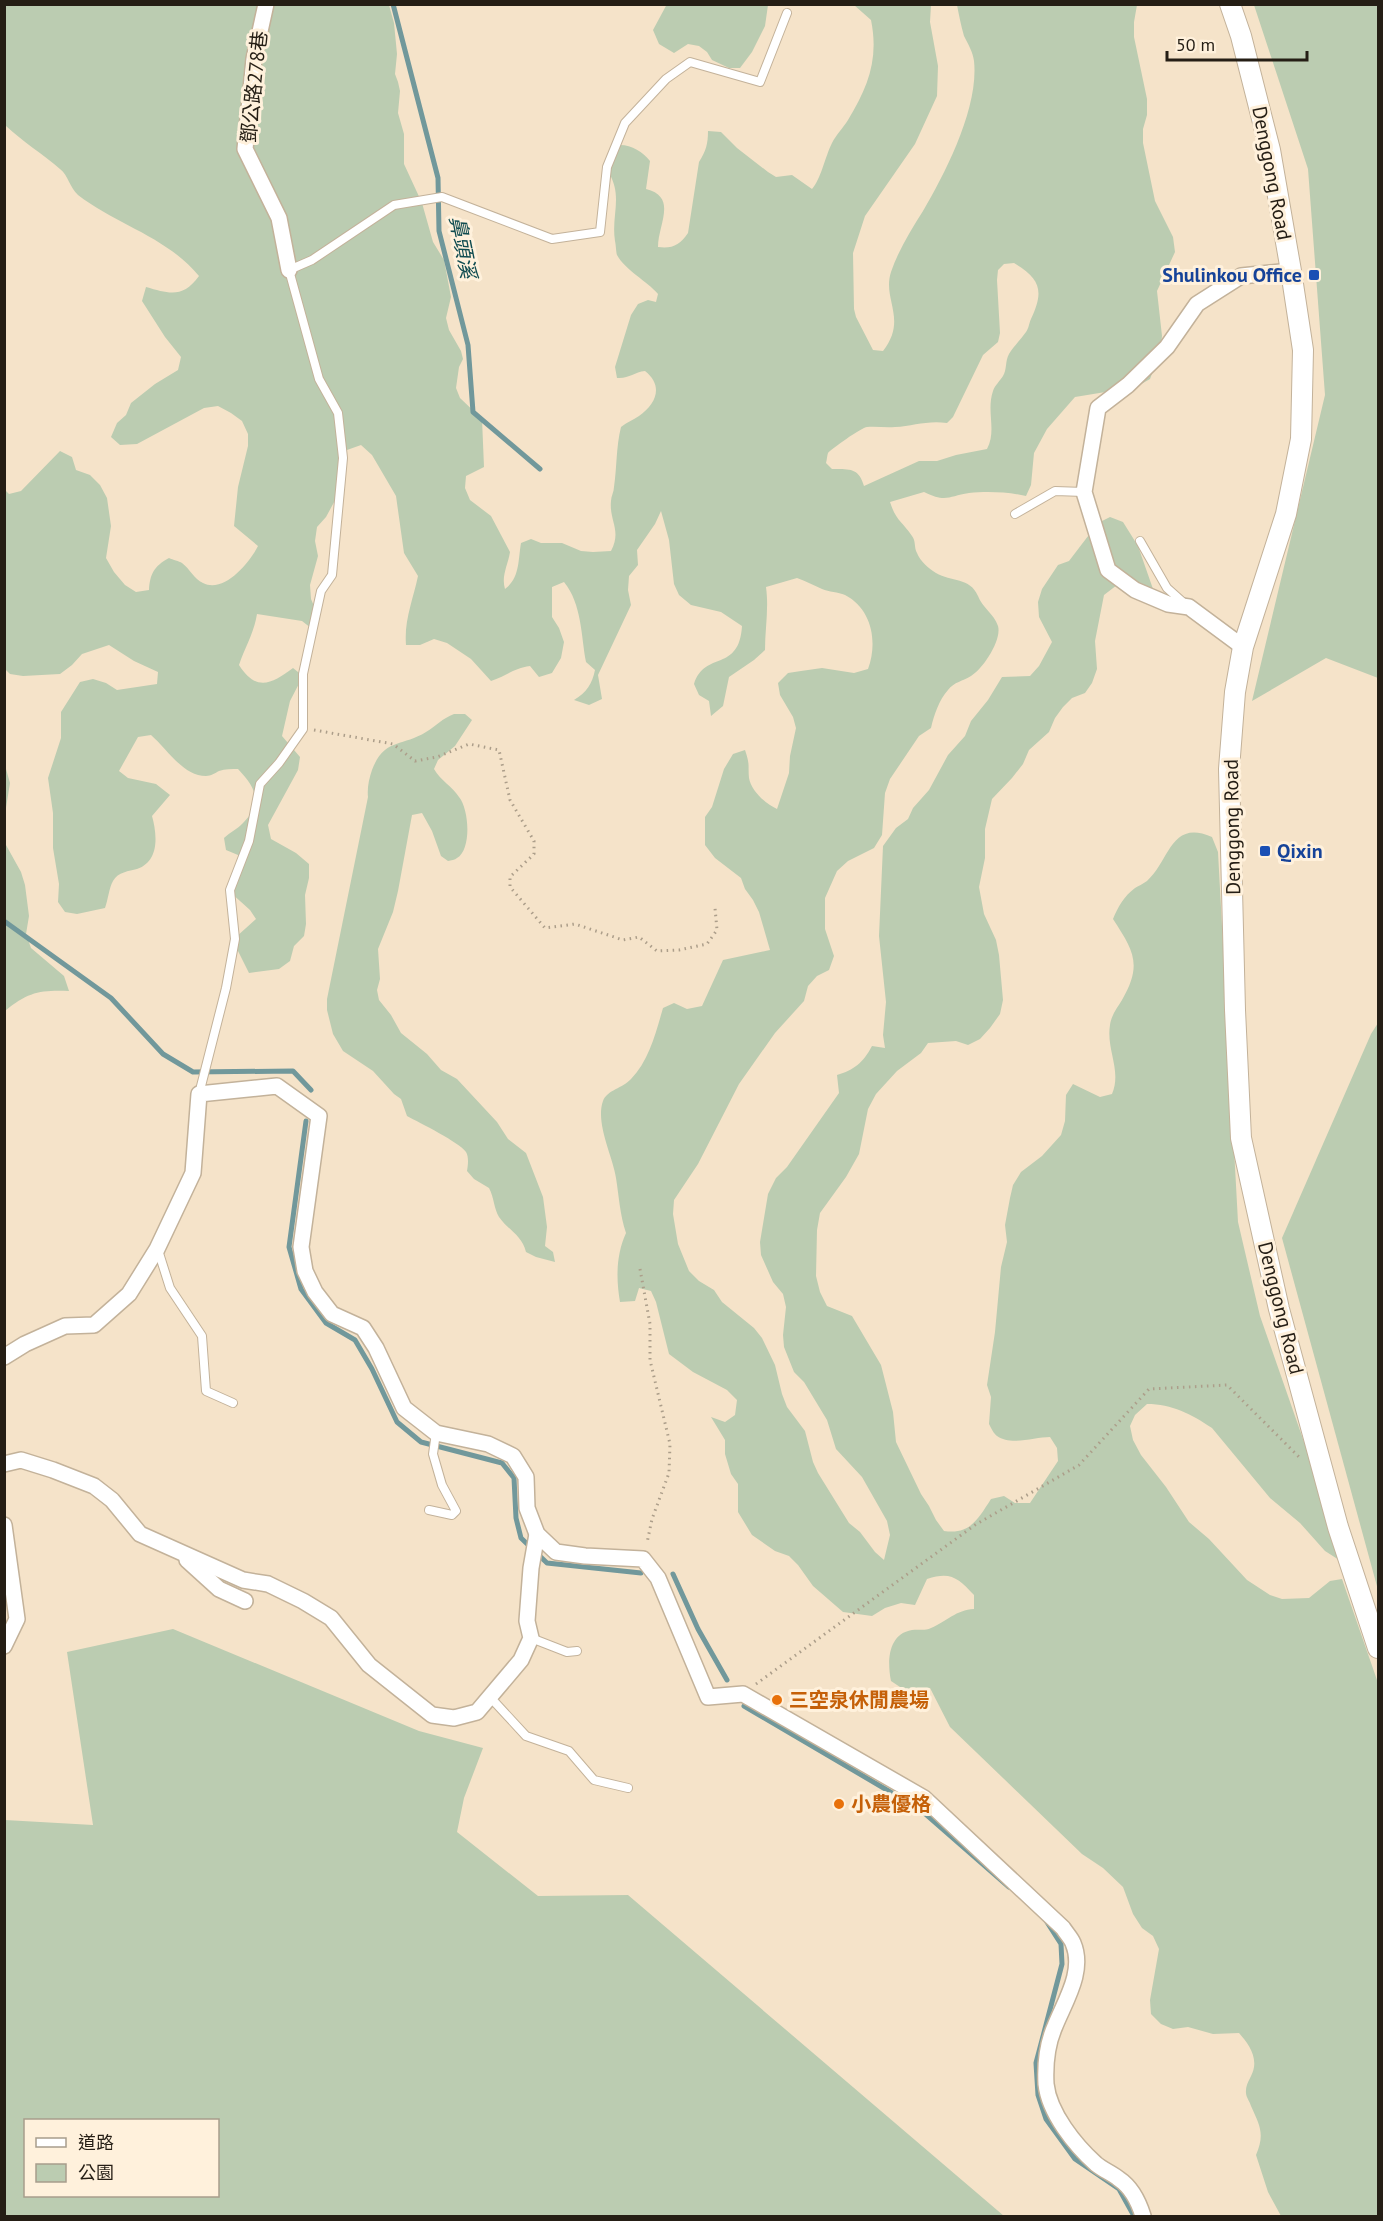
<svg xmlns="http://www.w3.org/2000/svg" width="1383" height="2221" font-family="'PT Sans','Noto Sans TC',sans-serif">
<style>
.green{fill:#bbccb1;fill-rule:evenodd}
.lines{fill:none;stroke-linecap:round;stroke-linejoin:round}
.stream{stroke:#71989b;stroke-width:5}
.service-casing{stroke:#c3b29a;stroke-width:10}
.minor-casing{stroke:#c3b29a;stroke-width:18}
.tertiary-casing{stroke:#c3b29a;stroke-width:22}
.path{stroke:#ac9e8a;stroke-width:3;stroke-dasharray:1.5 4.5;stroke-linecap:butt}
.service{stroke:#fff;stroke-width:8}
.minor{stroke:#fff;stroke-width:15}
.tertiary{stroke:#fff;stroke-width:20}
.transit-dot{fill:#1a4fb4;stroke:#fff1dc;stroke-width:2}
.food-dot{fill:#e8710a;stroke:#fff1dc;stroke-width:2}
.labels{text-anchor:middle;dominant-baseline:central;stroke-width:6;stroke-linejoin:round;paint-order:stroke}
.street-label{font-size:20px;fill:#251e15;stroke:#fff1dc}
.transit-label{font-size:20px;font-weight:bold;fill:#164399;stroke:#fff1dc;text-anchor:end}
.food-label{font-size:20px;font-weight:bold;fill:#c56008;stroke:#fff1dc;text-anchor:start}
.water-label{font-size:21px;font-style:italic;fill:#104c50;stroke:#fff1dc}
</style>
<rect width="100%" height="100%" fill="#f5e3c9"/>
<g class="green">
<polygon points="667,4 768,4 768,5 765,26 752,52 740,68 729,68 712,60 707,52 699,46 688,44 674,53 659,44 653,30"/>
<path d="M 5,5 L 389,5 L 394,23 L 397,54 L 395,74 L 398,82 L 400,91 L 398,113 L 404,134 L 404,164 L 422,203 L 433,242 L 444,260 L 451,297 L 446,318 L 449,330 L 461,351 L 463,359 L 459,367 L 456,388 L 460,398 L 482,419 L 484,467 L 466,476 L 465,488 L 470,500 L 491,516 L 510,552 C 508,565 501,576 505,589 C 520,578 518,560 521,543 L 531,539 L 541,543 L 562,543 L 581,551 L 593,552 L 611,551 C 622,530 609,521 611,501 C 611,496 614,492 614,487 C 617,467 616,447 621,427 C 627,422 633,420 639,416 C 656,404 664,386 645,371 C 634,372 629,379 617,378 L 615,367 L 631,315 L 638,304 L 648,300 L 656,302 L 658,294 C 647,281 625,270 617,255 C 616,252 616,245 615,241 C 611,216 623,197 609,173 L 620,145 C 632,145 643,152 650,161 L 646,189 C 678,197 658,224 658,247 C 672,249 680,245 688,233 L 699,162 C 706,151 708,144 708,131 L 721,132 L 737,148 L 768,172 L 776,177 L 792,175 L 812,189 C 821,179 825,157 832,143 C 836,135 843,128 848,120 C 868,87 879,59 871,20 L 854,5 L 931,5 L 930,22 L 938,66 L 937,96 L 915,144 L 865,216 L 853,253 L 854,309 L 856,317 L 873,350 L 883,351 C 908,319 882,300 891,272 C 898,251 911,230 923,211 C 946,172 979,107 974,61 C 973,52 968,44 964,36 C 961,26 959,15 957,5 L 1137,5 L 1134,22 L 1134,37 L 1147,99 L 1147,115 L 1143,129 L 1143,143 L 1155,201 L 1173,237 L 1175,252 L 1157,291 L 1162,336 L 1160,352 L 1150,379 L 1136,387 L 1075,397 L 1047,429 L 1034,453 L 1031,485 L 1026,496 C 1009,492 987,491 969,493 C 949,496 946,503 924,492 L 890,502 C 896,521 902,521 912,536 C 916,541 914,548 917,553 C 920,561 929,569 936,573 C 951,582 970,577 978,596 C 982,607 994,614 998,626 C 1002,640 983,669 971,676 C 963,681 954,682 948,690 C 939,700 934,715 931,728 L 919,736 L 890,779 L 885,793 L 882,835 L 874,848 L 848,861 L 837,871 L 825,898 L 825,929 L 834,956 L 829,970 L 817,976 L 808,986 L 804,1001 L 775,1033 L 739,1084 L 698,1164 L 674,1200 L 673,1214 L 678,1244 L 689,1271 L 699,1281 L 714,1290 L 722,1302 L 754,1328 L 762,1338 L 775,1365 L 782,1394 L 787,1407 L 805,1431 L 813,1462 L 818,1473 L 849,1523 L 860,1532 L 875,1552 L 884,1560 L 890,1535 L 887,1521 L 862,1477 L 836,1449 L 827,1420 L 804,1382 L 794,1372 L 784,1347 L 783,1335 L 786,1307 L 783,1294 L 773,1282 L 761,1255 L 760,1242 L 768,1194 L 776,1178 L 787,1167 L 839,1093 L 837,1075 C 854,1070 863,1063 872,1046 L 885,1048 L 883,1035 L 886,1002 L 879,936 L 883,846 L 896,828 L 908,819 L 913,808 L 929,790 L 948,755 L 965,736 L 971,721 L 988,700 L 1002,677 L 1030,676 L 1039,666 L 1052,642 L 1039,617 L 1038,602 L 1042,589 L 1058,565 L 1069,561 L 1098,523 L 1110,517 L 1123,522 L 1138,546 L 1153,589 L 1150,602 L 1117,585 L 1104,595 L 1095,641 L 1097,669 L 1092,683 L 1085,693 L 1072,698 L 1063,707 L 1055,718 L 1049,732 L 1029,750 L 1023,764 L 1012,778 L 992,799 L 985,829 L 985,858 L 979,887 L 984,914 L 996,940 L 999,955 L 1003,1000 L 1000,1014 L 990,1028 L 980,1039 L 968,1045 L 956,1041 L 928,1043 L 921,1053 L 897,1071 L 876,1094 L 868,1109 L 859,1154 L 846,1177 L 820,1213 L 817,1230 L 816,1276 L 820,1292 L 827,1306 L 852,1316 L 881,1365 L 893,1412 L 896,1442 L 921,1494 L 929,1506 L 936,1520 L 944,1531 C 970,1535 978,1519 991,1499 L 1004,1496 L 1015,1503 L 1030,1503 L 1058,1461 L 1057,1448 L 1050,1437 C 1035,1437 1011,1446 997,1436 C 994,1434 991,1428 989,1424 L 991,1397 L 987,1385 L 995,1332 L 1001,1267 L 1007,1242 L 1005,1225 L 1010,1198 L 1013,1185 L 1021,1172 L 1042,1156 L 1061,1135 L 1065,1121 L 1066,1095 L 1073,1084 L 1100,1097 L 1112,1094 C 1122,1070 1106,1050 1110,1025 C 1111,1016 1117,1008 1122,1000 C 1143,964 1133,950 1113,919 C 1118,907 1124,896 1135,888 C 1138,886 1143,884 1147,881 C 1170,861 1170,819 1212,837 L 1218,852 L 1238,1222 L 1260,1316 L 1347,1565 L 1325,1551 L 1300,1523 L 1270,1498 L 1212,1428 C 1191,1414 1172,1404 1147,1404 L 1135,1415 L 1130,1426 L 1133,1440 L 1141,1455 L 1166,1487 L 1189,1522 L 1209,1539 L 1247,1580 L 1270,1595 L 1282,1599 L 1309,1598 L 1330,1581 L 1342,1579 L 1378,1683 L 1378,2216 L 1281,2216 L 1268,2192 L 1256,2155 C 1265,2134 1260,2126 1251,2106 C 1250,2102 1246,2097 1246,2093 C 1245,2083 1253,2076 1254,2067 C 1256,2054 1247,2042 1239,2033 L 1213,2034 L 1188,2027 L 1173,2029 L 1161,2024 L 1151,2014 L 1150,2000 L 1159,1949 L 1153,1936 L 1142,1928 L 1133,1914 L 1123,1887 L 1103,1868 L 1082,1854 L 950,1727 L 930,1688 L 903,1689 L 891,1681 C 887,1661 888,1634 912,1630 C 919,1629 925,1631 931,1628 C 947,1621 956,1610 974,1609 L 974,1595 C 958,1578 951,1571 927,1579 L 915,1605 L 901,1603 L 885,1608 L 872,1616 L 843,1612 L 813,1586 L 798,1565 L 789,1556 L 775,1551 L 752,1535 L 738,1512 L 738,1484 L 731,1474 L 725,1454 L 725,1440 L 711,1417 L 725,1422 L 735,1415 L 737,1400 L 727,1390 L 693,1372 L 669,1354 L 656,1302 L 651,1291 L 639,1288 L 635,1301 L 620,1302 C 616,1279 616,1255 626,1233 C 620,1215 619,1197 616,1178 C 613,1157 595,1123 603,1101 C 607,1090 623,1088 631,1079 C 649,1061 656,1032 663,1008 L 674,1003 L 687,1009 L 702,1006 L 723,960 L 770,950 L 759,912 L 753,900 L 745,889 L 741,878 L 715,858 L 705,845 L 705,817 L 712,807 L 724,769 L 733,754 L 745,750 C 750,765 748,764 749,778 C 751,791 766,804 777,809 L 789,773 L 790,756 L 796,728 L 793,717 L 780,695 L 778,683 L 788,673 L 801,671 L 822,668 L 854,673 L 868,669 C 878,642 872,609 845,595 C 838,592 829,592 822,589 C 813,585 806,581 797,578 L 766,587 C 769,609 765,629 765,650 L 754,660 L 729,677 L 723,706 L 711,716 L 709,701 L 699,695 L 694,684 C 705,650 739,673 742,626 L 721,612 L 691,605 L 679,595 L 674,584 L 669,540 L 661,511 L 655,524 L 637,550 L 638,565 L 629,576 L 628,590 L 631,605 L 598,675 L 602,699 L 589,705 L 574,700 C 587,692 592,684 595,670 L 586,662 C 581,636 582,604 564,582 L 552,587 L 552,617 L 559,628 L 564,642 L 561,658 L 552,673 L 539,677 L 530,666 C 514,668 506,676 491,681 L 471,659 L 447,643 L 434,639 L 420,645 L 406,645 C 404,620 413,600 418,576 L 404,553 L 396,496 L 372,455 L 361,445 L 347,450 L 339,493 L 326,517 L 317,527 L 315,541 L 318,556 L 310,585 L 311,599 L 317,613 L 311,628 L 302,621 L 257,614 C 254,633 245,647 239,665 C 256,692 272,684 293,668 L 303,676 L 290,701 L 282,736 L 300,757 L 298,770 L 268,825 L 271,839 L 296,853 L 309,864 L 309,878 L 305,895 L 306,924 L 304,936 L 294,946 L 290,961 L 279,969 L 249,973 L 237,949 L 236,937 L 256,919 L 250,910 L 230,892 L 238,869 L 238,855 L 226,850 L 224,838 C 230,832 238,829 243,823 C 264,802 255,787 238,769 C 232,769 225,769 219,771 C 215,773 211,776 206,776 C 183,776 167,749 151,735 L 138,737 L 119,771 L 128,778 L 156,784 L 170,795 L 152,816 C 157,834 160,861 137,869 C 129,871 118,872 113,881 C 109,888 108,900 105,908 L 77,914 L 65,912 L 58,902 L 59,884 L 53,848 L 53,813 L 48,778 L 61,738 L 61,712 L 80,682 L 93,679 L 106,683 L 117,690 L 157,684 L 158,672 L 134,661 L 109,645 L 82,654 L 72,665 L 60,674 L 23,676 L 10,674 L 5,669 L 5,490 L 9,494 L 21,491 L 60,451 L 72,457 L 76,470 L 90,475 L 100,485 L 107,498 L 111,526 L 106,558 L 114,572 L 125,585 L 136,592 L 149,590 C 150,574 154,566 169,558 C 173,560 179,561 182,563 C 190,569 194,579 203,583 C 224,594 250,562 258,546 L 234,526 L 238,487 L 248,446 L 248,434 L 242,421 L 231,413 L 218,406 L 204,408 L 137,444 L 120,445 L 111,437 L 117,423 L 126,415 L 131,403 L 155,384 L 178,370 L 181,357 L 165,337 L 142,301 L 146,287 C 170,294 183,298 199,276 C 167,237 117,225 78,195 C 70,188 68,175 60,169 C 43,154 23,142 6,126 L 5,123 ZM 1014,263 C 1041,279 1044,291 1031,319 C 1029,323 1029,328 1026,332 C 1021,339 1014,346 1009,354 C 1005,361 1007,370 1003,376 C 1000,381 995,385 993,391 C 986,412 997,430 987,449 L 956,455 L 937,461 L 919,461 L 864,486 C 859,468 850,469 832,469 L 826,463 C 827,459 827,456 828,453 C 830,450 862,427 867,427 C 876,426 886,428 895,427 C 913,426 928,420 947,423 L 953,417 L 983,355 L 998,342 L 1000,333 L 997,280 L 998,270 L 1004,264 Z"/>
<polygon points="1254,5 1378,5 1378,678 1326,658 1252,701 1325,395 1308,169"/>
<path d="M 454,714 L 465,714 L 472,720 L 455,746 L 438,760 L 434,769 C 441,781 452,786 459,797 C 469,809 472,849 457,858 C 455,860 451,860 448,861 L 441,856 L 432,831 L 422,813 L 412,815 L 398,891 L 393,912 L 378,949 L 380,979 L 377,990 L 379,1000 L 391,1015 L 401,1033 L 427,1054 L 441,1070 L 457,1079 L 497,1122 L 508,1139 L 526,1153 L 543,1197 L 547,1227 L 545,1246 L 553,1252 L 555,1262 L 536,1257 L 526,1252 C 522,1235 508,1230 499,1217 C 494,1209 494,1197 489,1188 L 474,1179 L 467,1171 C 468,1165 469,1157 466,1152 C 459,1142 420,1123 407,1116 L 401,1099 L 394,1094 L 373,1071 L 343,1051 L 333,1034 L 327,1010 L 327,999 L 368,797 C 367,788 369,779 372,770 C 384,738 402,747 426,732 C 436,726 443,718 454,714 Z"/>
<path d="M 4,762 L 10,783 L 5,814 L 6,845 L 21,872 L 25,885 L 29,916 L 26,934 L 31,948 L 64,976 L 69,991 C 40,990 28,992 5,1011 Z"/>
<polygon points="1378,1023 1378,1590 1282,1238 1371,1034"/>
<path d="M 173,1629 L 419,1731 L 483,1748 L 464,1798 L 457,1832 L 538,1896 L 628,1895 L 1004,2216 L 5,2216 L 5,1820 L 93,1825 L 67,1652 ZM 218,2120 L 218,2196 L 26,2196 L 26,2120 Z"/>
</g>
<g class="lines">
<g class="stream">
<polyline points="393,4 438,178 439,231 468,345 473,412 540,469"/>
<polyline points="4,921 111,998 163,1054 193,1072 293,1071 311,1090"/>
<polyline points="306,1121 289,1247 301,1289 326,1323 355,1340 372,1369 397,1422 421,1442 502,1463 514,1478 516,1518 521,1538 547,1563 641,1573"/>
<polyline points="673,1574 698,1629 727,1680"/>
<polyline points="744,1706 921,1810 1009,1887"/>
<polyline points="1045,1919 1061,1944 1062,1964 1036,2063 1038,2095 1046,2119 1075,2159 1119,2189 1134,2216"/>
</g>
<defs>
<g id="service">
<polyline points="1015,514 1055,491 1084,492"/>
<polyline points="1140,541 1167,588 1186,605"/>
<polyline points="199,1094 226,988 235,939 230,890 249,841 260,784 279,763 303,729 303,674 321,591 332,575 343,458 338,413 319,379 289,270 312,260 394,205 442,197 552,239 600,232 607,167 625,123 666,79 690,62 760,82 787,13"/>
<polyline points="158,1250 170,1288 202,1336 206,1391 233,1403"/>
<polyline points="429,1510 452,1515 456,1511 442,1485 433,1454 436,1433"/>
<polyline points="531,1638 567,1652 577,1651"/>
<polyline points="490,1697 526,1736 569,1751 594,1780 628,1788"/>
</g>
<g id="minor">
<polyline points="266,4 254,59 245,149 279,218 289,270"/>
<polyline points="1243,647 1189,607 1168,604 1135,590 1108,570 1084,492 1098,408 1128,385 1167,347 1197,304 1241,276 1291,271"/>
<path d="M 4,1357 L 25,1344 L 65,1326 L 94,1325 L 129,1294 L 157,1249 L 193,1173 L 199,1094 L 277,1086 L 319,1116 L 301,1247 L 305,1271 L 315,1292 L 332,1314 L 363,1328 L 376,1348 L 404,1408 L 436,1433 L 488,1444 L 513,1456 L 526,1477 L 527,1508 L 537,1534 L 556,1552 L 585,1556 L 643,1559 L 658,1578 L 708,1697 L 743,1694 L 924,1798 L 1063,1928 C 1066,1933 1071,1938 1073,1943 C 1085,1971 1065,2001 1055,2026 C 1047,2044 1045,2065 1046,2084 C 1049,2113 1075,2145 1096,2164 C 1103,2170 1112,2173 1119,2179 C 1131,2187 1139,2203 1143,2216"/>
<polyline points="4,1464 21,1460 53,1470 94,1486 112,1500 140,1534 243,1580 268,1584 303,1601 331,1618 369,1665 432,1715 454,1718 477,1712 521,1660 531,1638 527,1621 531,1568 537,1534"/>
<polyline points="4,1525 17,1619 4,1646"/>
<polyline points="187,1560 219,1589 245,1601"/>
</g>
<polyline id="tertiary" points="1230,4 1241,36 1270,150 1291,271 1303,350 1301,439 1286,514 1243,647 1235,692 1229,769 1235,1010 1241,1138 1279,1309 1338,1527 1378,1648"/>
</defs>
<use href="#service" class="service-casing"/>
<use href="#minor" class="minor-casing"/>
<use href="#tertiary" class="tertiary-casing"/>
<g class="path">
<polyline points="314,730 393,744 415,761 437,757 469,744 499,750 510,800 534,841 534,854 510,877 510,887 545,928 575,924 623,940 639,937 657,951 679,950 707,944 717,930 715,908"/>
<polyline points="640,1269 650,1324 650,1360 670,1444 669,1473 652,1519 647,1543"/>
<polyline points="756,1684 975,1525 1079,1465 1149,1389 1227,1385 1299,1457"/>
</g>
<use href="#service" class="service"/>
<use href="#minor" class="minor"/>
<use href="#tertiary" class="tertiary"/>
</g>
<g class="transit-dot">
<rect x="1308" y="269" width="12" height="12" rx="3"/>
<rect x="1259" y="845" width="12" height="12" rx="3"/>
</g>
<g class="food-dot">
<circle cx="777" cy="1700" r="6"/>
<circle cx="839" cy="1804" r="6"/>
</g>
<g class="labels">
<g class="street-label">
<text transform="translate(254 87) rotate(-84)">鄧公路278巷</text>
<text transform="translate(1272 173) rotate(79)">Denggong Road</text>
<text transform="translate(1232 827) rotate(-91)">Denggong Road</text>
<text transform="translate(1281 1308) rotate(76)">Denggong Road</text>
</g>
<g class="transit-label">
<text x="1302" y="275">Shulinkou Office</text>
<text x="1277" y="851" text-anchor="start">Qixin</text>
</g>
<g class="food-label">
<text x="789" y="1700">三空泉休閒農場</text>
<text x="851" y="1804">小農優格</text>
</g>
<g class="water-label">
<text transform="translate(463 247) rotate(79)">鼻頭溪</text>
</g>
</g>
<rect width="1383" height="2221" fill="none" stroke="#251e15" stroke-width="12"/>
<rect x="24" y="2119" width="195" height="78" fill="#fff1dc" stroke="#a89d8c" stroke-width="1.5"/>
<rect x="36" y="2138" width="30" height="9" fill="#ffffff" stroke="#a89d8c" stroke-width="1.5"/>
<text x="78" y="2149" font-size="18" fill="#251e15">道路</text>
<rect x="36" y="2164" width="30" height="18" fill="#bbccb1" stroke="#a89d8c" stroke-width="1.5"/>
<text x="78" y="2179" font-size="18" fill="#251e15">公園</text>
<path d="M1167 51v9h140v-9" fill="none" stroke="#251e15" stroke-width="3"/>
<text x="1176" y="51" font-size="18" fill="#251e15" stroke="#fff1dc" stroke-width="4.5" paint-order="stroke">50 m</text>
</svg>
